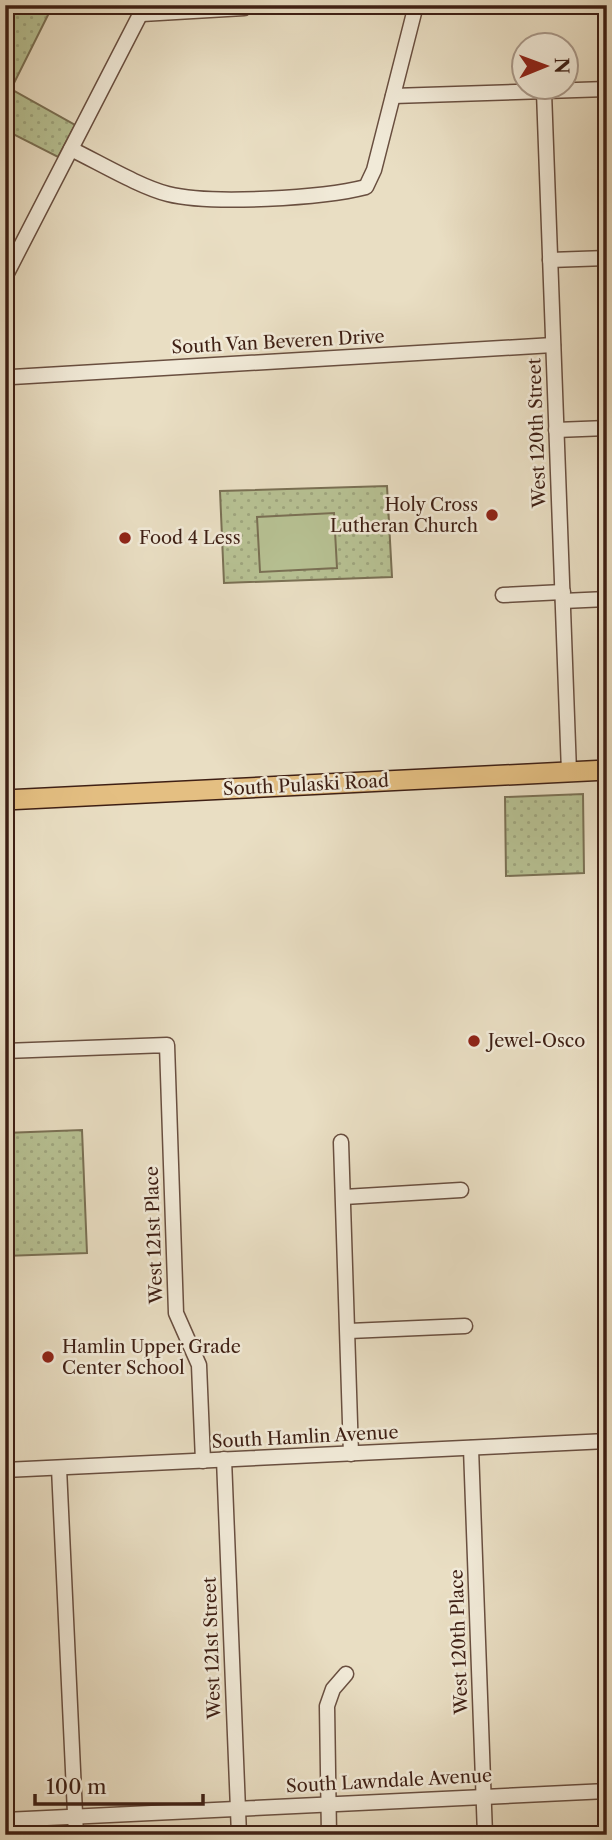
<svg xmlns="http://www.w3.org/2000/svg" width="612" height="1840" font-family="'Libre Caslon Text',serif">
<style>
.grass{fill:url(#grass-dots);stroke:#7a7054;stroke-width:2}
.pitch{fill:#b7c193;stroke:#7a7054;stroke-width:2}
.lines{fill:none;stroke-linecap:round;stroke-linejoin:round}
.minor-casing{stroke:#694f40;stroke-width:17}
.major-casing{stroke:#3e1f14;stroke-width:22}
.minor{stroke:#f1ead8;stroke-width:14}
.major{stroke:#e4bf82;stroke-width:19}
.poi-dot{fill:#8f2418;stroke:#f1ead8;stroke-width:2.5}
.labels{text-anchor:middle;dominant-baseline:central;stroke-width:5;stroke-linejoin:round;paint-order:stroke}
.street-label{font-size:18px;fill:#3e1f14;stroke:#f1ead8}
.poi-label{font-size:18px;fill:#3e1f14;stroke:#f1ead8;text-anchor:start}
</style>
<defs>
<pattern id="grass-dots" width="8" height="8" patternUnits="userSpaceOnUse" patternTransform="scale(1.75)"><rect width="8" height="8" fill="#b7c193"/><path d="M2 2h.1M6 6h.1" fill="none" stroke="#9ea57e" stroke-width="1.8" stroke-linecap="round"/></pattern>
</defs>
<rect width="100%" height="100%" fill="#e9dec3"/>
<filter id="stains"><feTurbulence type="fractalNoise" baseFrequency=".00286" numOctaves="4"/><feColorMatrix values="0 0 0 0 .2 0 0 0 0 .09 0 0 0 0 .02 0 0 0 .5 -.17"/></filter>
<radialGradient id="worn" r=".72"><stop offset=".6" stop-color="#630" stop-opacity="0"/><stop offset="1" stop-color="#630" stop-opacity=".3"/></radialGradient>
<g class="grass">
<polygon points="5,5 53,5 11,89 75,125 58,157 5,130"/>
<polygon points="387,486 392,577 224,583 220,491"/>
<polygon points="583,794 584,873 506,876 505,797"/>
<polygon points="82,1130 87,1253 5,1256 5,1133"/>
</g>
<polygon class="pitch" points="334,513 337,568 260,572 257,517"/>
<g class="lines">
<defs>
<g id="minor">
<polyline points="142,14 244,8"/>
<polyline points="544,92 569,772"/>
<polyline points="393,96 607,89"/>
<path d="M 71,149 C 98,162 140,187 168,194 C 211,205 323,198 366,187 L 374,170 L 416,5"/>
<polyline points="550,260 607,258"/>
<polyline points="5,277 145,5"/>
<polyline points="5,374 12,377 553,345"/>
<polyline points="556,430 607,428"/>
<polyline points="503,595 563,592"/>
<polyline points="563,601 607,599"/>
<polyline points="607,943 607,984"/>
<polyline points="5,1051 167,1045 176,1313 199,1365 203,1461"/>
<polyline points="341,1142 351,1454"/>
<polyline points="344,1197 461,1190"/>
<polyline points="349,1331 465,1326"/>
<polyline points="471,1448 485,1835"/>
<polyline points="224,1459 239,1835"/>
<polyline points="59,1468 76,1835"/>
<polyline points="5,1470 607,1441"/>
<polyline points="5,1820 607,1791"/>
<polyline points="329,1835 327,1706 333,1689 346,1674"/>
</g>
<polyline id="major" points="5,800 607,770"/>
</defs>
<use href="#minor" class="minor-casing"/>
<use href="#major" class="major-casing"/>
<use href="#minor" class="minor"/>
<use href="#major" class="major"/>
</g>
<g class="poi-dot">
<circle cx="492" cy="515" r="7"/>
<circle cx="125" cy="538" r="7"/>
<circle cx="474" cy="1041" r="7"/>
<circle cx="48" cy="1357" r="7"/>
</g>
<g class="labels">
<g class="street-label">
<text transform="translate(278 342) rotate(-3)">South Van Beveren Drive</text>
<text transform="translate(537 433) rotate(-92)">West 120th Street</text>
<text transform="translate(306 785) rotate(-3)">South Pulaski Road</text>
<text transform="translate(154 1235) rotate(-92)">West 121st Place</text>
<text transform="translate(305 1437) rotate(-3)">South Hamlin Avenue</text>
<text transform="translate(459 1642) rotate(-92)">West 120th Place</text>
<text transform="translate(212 1648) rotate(-92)">West 121st Street</text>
<text transform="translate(389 1781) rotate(-3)">South Lawndale Avenue</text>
</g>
<g class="poi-label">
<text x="478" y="505" text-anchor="end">Holy Cross<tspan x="478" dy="21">Lutheran Church</tspan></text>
<text x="139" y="538">Food 4 Less</text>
<text x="488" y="1041">Jewel-Osco</text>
<text x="62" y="1347">Hamlin Upper Grade<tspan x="62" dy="21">Center School</tspan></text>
</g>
</g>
<rect width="612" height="1840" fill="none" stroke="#e9dec3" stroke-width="28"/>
<rect x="7" y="7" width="598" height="1826" fill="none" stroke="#3e1f14" stroke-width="3.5"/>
<rect x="14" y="14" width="584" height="1812" fill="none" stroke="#3e1f14" stroke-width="2"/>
<g transform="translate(545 66) rotate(89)"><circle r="33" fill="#f1ead8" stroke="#a9998a" stroke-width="2"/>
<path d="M0-5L12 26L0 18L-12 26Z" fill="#8f2418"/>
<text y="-10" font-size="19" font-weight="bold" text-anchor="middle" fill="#3e1f14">N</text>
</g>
<path d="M35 1794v10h168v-10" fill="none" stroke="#3e1f14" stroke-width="3.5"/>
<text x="46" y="1794" font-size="21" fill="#3e1f14" stroke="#f1ead8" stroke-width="5" paint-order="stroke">100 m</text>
<rect width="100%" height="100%" filter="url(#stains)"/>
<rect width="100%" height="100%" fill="url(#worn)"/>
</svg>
